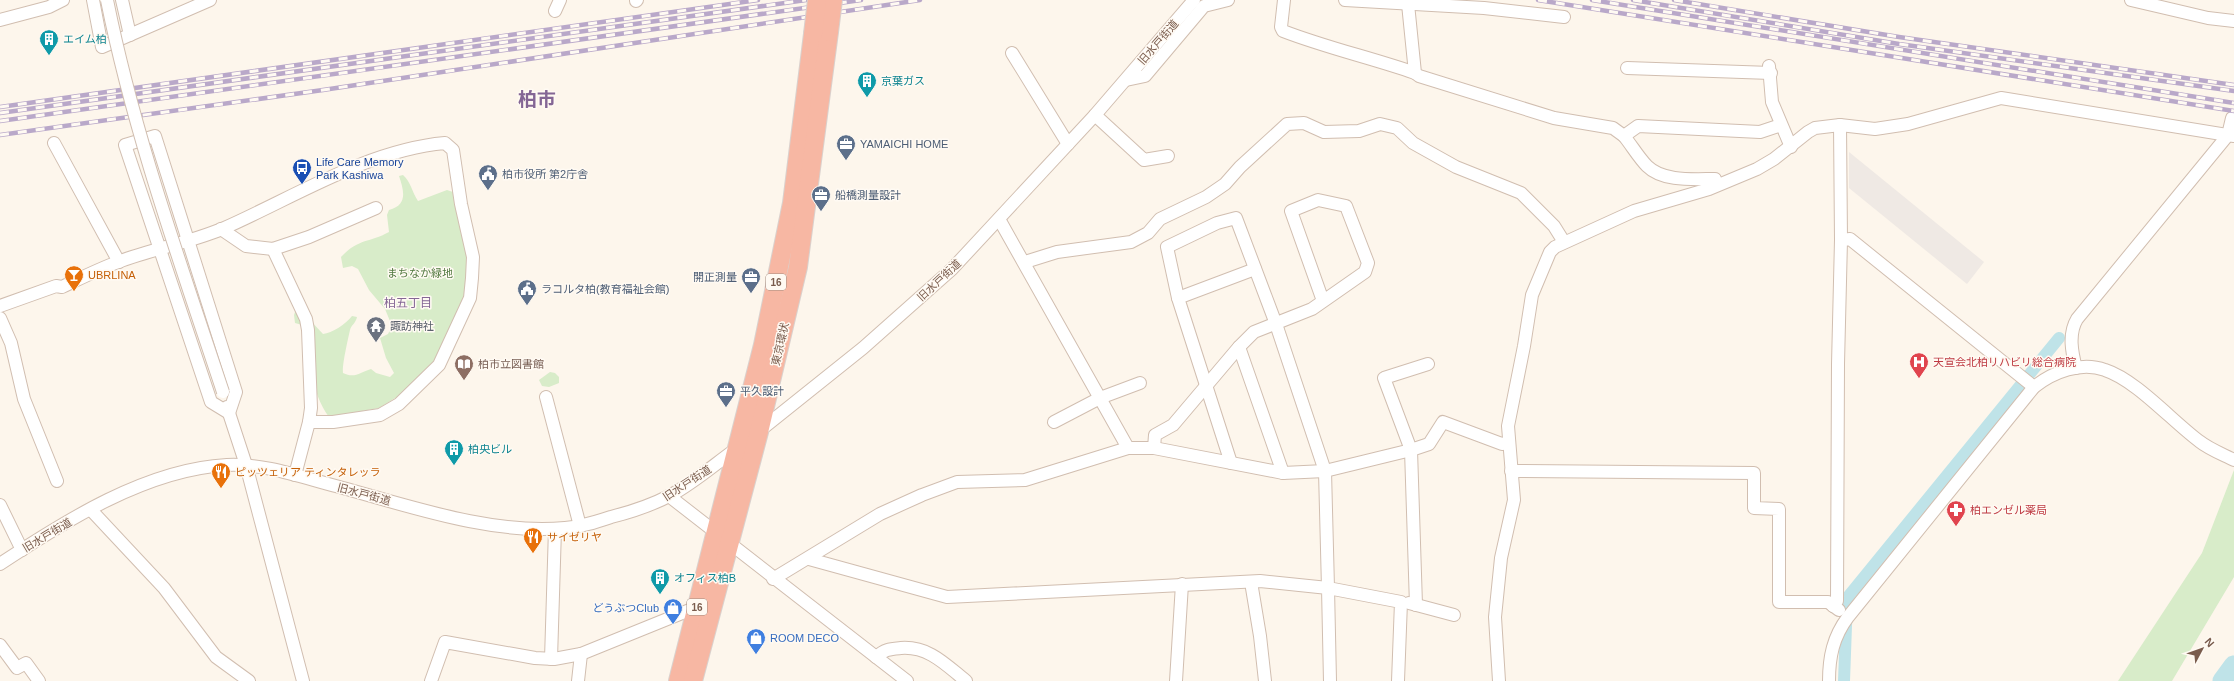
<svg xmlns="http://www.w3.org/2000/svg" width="2234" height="681" font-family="Arial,'Noto Sans JP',sans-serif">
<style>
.industrial{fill:#efe9e4}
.green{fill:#d8ecc9}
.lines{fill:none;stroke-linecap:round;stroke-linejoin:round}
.canal{stroke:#bfe3e8;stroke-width:12}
.river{stroke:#bfe3e8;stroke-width:21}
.minor-casing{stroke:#d1beb0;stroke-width:14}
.highway-casing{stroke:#dad1cd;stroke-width:20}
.minor{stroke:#fff;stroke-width:12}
.highway{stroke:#f7b7a3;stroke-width:18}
.rail-casing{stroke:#b9a8c9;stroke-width:4.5}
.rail{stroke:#fffaf3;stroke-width:3;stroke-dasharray:9;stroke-linecap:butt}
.minor-bridge-casing{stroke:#d1beb0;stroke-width:14;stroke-linecap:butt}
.highway-bridge-casing{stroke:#dad1cd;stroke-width:20;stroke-linecap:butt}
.minor-bridge{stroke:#fff;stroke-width:12}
.highway-bridge{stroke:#f7b7a3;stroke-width:18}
.labels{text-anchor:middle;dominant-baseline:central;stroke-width:3;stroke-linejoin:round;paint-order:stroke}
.shield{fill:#fffaf3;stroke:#a28b7f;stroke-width:1}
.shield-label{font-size:10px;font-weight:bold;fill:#7a5c4d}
.culture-label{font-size:11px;fill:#0d838f;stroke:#fffaf3;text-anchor:start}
.street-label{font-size:11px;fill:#7a5c4d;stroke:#fffaf3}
.service-label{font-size:11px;fill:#4e5e75;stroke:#fffaf3;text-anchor:start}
.transit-label{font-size:11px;fill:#164399;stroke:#fffaf3;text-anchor:start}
.park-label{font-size:11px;fill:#537a41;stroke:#fffaf3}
.food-label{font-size:11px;fill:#c56008;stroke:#fffaf3;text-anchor:start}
.worship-label{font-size:11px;fill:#5b616d;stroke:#fffaf3;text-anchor:start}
.health-label{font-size:11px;fill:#be3a42;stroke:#fffaf3;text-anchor:start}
.education-label{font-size:11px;fill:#785e54;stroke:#fffaf3;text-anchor:start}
.shop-label{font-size:11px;fill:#366cbe;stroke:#fffaf3;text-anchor:end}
.neighbourhood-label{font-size:12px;fill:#846695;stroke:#fffaf3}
.town-label{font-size:19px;font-weight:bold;fill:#846695;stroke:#fffaf3}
</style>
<rect width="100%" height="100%" fill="#fdf6ec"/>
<polygon class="industrial" points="1849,152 1984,262 1967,284 1849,188"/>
<g class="green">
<path d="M 403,175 C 411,182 412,192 418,201 L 447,190 L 456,193 L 468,245 L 470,289 L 438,358 L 400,395 L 379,408 L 329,417 C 311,393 308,354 302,325 L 295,323 L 294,315 L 296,309 L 309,319 L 323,334 C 332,333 346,324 352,316 L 357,317 C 356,323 351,325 350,330 C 348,339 342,365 343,373 C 355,379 360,372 371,369 L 376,373 L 390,377 L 394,373 L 386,358 L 380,338 L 388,334 L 392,326 L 385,309 L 369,290 L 358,269 L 352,266 L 343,268 L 341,257 C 359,238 369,243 389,232 L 387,215 L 389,210 C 408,205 404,191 399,176 Z"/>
<polygon points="550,372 555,373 559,377 559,383 549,387 542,386 539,380"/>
<polygon points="2234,470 2234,577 2172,681 2118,681 2202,553"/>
</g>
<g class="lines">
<polyline class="canal" points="1844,681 1847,598 2059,338"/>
<polyline class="river" points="2223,681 2234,666"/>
<defs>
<g id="minor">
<polyline points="93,0 102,47 210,0"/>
<polyline points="122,0 130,35"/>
<path d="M 1284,0 L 1281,27 L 1283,31 C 1327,48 1372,58 1415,73"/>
<polyline points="1345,0 1484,8 1564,17"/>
<polyline points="2131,0 2208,18 2234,21"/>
<polyline points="636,1 637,0"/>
<polyline points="1408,4 1415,73 1419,76 1554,118 1613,128 1624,136 1638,126 1760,132 1781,125"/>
<polyline points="555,11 560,0"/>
<polyline points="0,20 49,7 63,0"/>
<polyline points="1012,53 1068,144"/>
<polyline points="1769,66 1772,102 1791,147"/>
<polyline points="1627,68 1771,73"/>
<polyline points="1126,80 1145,76 1204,6 1228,0"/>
<polyline points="1095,115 1144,160 1168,156"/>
<polygon points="155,136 236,392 229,413 211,402 125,145"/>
<path d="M 1624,136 C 1632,146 1639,158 1647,166 C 1663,182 1694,179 1715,179 L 1717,185"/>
<polyline points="54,143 119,262"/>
<polyline points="999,219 1128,448"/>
<polyline points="221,229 246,246 273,249 309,237 376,208"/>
<polyline points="1841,240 1850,239 2034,387"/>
<polyline points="273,249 306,319 308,330 311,408 309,422 295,475"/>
<polyline points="1025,262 1057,252 1131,242 1148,233 1160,219 1206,197 1225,184 1240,167 1287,124 1304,123 1324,132 1359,131 1380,124 1397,128 1413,143 1456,167 1521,193 1554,226 1564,242"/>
<polyline points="1178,298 1255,269"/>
<path d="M 0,306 L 56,286 L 62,287 C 81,278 99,269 118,262 C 152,249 188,243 222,229 C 293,198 367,150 445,143 L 453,150 L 461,204 L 473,257 L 472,278 L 470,298 L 439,365 L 399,404 L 380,415 L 333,422 L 309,422"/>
<polyline points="0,318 11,343 24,399 57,481"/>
<polyline points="1239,347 1283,473"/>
<path d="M 2076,368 C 2072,353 2068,334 2077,319 L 2228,135 L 2232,118"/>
<polyline points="546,397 580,526"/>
<polyline points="227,407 246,465 303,681"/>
<polyline points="1054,422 1100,398 1140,383"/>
<polyline points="758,432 863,348 952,269 1095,115 1194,0"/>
<polyline points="1154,448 1155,435 1173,425 1239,347 1254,332 1312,309 1365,272 1368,263 1346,206 1318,200 1291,211 1323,301"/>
<polyline points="1231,463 1178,298 1167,247 1217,223 1236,218 1276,324 1325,471 1328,588 1401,602 1398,681"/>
<polyline points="1511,471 1754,473 1754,508 1779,509 1779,602 1828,602 1839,610"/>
<polyline points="669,496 907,681"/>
<polyline points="0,505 22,550"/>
<polyline points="91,510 164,588 216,657 249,681"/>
<polyline points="809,559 947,597 1260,581 1328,588 1330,681"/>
<path d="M 0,564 C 65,521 147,469 227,465 C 266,463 306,479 343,488 C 412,507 494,535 565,528 C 581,527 596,522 611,517 C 631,512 652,505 671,495 C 695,482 716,463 739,447"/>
<polyline points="773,579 880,514 922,495 957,482 1025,480 1128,448 1154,448 1283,473 1325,471 1411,450 1384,378 1428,364"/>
<polyline points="1251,582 1260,636 1265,681"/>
<polyline points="1409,603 1454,615"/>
<polyline points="1416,605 1411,450 1429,444 1443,422 1502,444 1508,443"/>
<polyline points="1833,606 1837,601 1838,364 1841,240 1840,125"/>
<polyline points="0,645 17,668 26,663 39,681"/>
<path d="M 876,657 C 885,649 890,649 901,648 C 929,646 946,665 966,681"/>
<polyline points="551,659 555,529"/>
<polyline points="431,681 445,642 535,658 554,659 581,654 697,607"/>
<polyline points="578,681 581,654"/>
<polyline points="1176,681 1182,584"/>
<polyline points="1499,681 1495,617 1501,558 1514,500 1508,426 1524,346 1532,295 1550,252 1555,247 1634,211 1709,189 1757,169 1774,159 1808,132 1815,128 1840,125 1875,129 1908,124 2001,98 2234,136"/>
<path d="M 1829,681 C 1829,657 1833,637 1848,617 L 2034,387 C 2053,372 2081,361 2105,370 C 2136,380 2172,421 2199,441 C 2209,449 2222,454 2234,460"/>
</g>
<g id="highway">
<polyline points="678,681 763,345 792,203 813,34"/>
<polyline points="693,681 759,432 798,267 829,32"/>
</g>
</defs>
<use href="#minor" class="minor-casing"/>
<use href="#highway" class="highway-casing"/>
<use href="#minor" class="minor"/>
<use href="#highway" class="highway"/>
<defs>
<g id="rail">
<polyline points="1538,0 2234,111"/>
<polyline points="1592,0 2234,103"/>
<polyline points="1633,0 1899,44 2234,91"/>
<polyline points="1674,0 1899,37 2234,85"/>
<polyline points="0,107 758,0"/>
<polyline points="0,113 806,0"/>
<polyline points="0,121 861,0"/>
<polyline points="0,135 323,90 920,0"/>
</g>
</defs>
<use href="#rail" class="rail-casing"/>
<use href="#rail" class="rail"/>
<defs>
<path id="minor-bridge" d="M 107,0 C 134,134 180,262 223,392"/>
<g id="highway-bridge">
<polyline points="829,32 833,0"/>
<polyline points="813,34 817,0"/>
</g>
</defs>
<use href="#minor-bridge" class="minor-bridge-casing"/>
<use href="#highway-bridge" class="highway-bridge-casing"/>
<use href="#minor-bridge" class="minor-bridge"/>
<use href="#highway-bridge" class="highway-bridge"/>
</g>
<defs>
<symbol id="building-pin" viewBox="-11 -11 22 30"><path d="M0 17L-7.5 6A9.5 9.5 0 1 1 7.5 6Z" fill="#0f9aa8" stroke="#fffaf3"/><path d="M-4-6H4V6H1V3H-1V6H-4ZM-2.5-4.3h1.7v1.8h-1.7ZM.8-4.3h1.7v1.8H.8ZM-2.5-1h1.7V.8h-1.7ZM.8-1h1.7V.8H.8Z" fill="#fff"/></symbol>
<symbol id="office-pin" viewBox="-11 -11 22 30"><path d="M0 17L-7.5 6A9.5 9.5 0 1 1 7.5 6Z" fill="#5c6f8a" stroke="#fffaf3"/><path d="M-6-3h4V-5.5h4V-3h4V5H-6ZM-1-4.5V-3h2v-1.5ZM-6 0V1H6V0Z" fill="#fff"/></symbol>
<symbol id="bus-pin" viewBox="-11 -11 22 30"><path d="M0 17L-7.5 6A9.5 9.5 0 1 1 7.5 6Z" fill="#1a4fb4" stroke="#fffaf3"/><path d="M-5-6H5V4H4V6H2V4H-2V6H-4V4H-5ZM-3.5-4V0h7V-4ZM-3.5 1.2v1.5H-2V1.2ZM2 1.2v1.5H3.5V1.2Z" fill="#fff"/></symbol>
<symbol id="civic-pin" viewBox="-11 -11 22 30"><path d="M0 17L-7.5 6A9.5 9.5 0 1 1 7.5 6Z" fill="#5c6f8a" stroke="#fffaf3"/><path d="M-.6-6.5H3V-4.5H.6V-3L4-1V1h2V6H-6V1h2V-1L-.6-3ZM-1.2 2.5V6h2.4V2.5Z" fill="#fff"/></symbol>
<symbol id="bar-pin" viewBox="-11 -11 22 30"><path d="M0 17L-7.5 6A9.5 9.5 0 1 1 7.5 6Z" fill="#e8710a" stroke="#fffaf3"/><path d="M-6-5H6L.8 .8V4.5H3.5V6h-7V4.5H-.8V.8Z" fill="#fff"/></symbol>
<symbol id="temple-pin" viewBox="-11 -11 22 30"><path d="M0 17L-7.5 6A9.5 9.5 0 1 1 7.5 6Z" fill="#6b7280" stroke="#fffaf3"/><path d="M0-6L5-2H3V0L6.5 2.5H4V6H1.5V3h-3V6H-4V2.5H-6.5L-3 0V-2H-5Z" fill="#fff"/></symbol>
<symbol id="hospital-pin" viewBox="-11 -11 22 30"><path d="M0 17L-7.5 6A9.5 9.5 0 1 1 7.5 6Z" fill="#e0444e" stroke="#fffaf3"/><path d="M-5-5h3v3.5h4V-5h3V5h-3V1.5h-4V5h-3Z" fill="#fff"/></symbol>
<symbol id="library-pin" viewBox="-11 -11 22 30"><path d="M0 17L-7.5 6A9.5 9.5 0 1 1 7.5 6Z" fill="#8d6e63" stroke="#fffaf3"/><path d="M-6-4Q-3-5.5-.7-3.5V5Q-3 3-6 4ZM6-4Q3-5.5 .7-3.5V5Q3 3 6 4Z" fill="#fff"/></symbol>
<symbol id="restaurant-pin" viewBox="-11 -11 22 30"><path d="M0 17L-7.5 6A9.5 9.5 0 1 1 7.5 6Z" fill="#e8710a" stroke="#fffaf3"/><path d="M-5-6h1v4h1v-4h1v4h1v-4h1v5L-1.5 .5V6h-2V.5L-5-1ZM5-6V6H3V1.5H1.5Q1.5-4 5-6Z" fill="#fff"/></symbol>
<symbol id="pharmacy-pin" viewBox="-11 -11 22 30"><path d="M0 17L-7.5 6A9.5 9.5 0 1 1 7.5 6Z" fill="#e0444e" stroke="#fffaf3"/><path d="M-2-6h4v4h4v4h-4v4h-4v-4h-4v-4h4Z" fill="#fff"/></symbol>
<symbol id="shop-pin" viewBox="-11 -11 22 30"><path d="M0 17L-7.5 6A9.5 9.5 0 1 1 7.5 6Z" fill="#3f7fe0" stroke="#fffaf3"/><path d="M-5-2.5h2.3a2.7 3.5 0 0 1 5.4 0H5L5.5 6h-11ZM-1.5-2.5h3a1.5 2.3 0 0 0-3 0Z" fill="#fff"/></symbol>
</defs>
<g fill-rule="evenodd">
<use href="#building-pin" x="38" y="28" width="22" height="30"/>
<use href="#building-pin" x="856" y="70" width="22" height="30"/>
<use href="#office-pin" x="835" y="133" width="22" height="30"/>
<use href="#bus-pin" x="291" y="157" width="22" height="30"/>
<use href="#civic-pin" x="477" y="163" width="22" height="30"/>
<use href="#office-pin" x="810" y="184" width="22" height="30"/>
<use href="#bar-pin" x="63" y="264" width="22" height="30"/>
<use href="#office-pin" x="740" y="266" width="22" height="30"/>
<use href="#civic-pin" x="516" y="278" width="22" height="30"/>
<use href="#temple-pin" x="365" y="315" width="22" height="30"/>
<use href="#hospital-pin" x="1908" y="351" width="22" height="30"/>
<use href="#library-pin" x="453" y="353" width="22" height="30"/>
<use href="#office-pin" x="715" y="380" width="22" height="30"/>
<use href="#building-pin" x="443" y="438" width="22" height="30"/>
<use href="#restaurant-pin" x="210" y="461" width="22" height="30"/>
<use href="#pharmacy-pin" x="1945" y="499" width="22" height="30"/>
<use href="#restaurant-pin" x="522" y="526" width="22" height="30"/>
<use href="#building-pin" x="649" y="567" width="22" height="30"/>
<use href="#shop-pin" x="662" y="597" width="22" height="30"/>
<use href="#shop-pin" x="745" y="627" width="22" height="30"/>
</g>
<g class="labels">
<g class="shield">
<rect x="766" y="274" width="20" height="16" rx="3"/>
<rect x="687" y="599" width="20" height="16" rx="3"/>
</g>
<g class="shield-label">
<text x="776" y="282">16</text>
<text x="697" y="607">16</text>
</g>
<g class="culture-label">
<text x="63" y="39">エイム柏</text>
<text x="881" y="81">京葉ガス</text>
<text x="468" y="449">柏央ビル</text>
<text x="674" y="578">オフィス柏B</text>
</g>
<g class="street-label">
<text transform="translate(1158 42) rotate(-49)">旧水戸街道</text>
<text transform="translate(939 280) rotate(-43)">旧水戸街道</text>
<text transform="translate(780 344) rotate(-77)">東京環状</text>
<text transform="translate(687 483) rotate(-33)">旧水戸街道</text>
<text transform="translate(364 494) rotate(15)">旧水戸街道</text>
<text transform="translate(47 535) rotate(-31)">旧水戸街道</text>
</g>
<g class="service-label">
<text x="860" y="144">YAMAICHI HOME</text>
<text x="502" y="174">柏市役所 第2庁舎</text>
<text x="835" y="195">船橋測量設計</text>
<text x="737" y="277" text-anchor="end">開正測量</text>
<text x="541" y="289">ラコルタ柏(教育福祉会館)</text>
<text x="740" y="391">平久設計</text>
</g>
<g class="transit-label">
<text x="316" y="162">Life Care Memory<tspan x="316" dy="13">Park Kashiwa</tspan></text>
</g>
<g class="park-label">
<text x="420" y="273">まちなか緑地</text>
</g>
<g class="food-label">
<text x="88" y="275">UBRLINA</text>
<text x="235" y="472">ピッツェリア ティンタレッラ</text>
<text x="547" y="537">サイゼリヤ</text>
</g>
<g class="worship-label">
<text x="390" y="326">諏訪神社</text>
</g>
<g class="health-label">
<text x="1933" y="362">天宣会北柏リハビリ総合病院</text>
<text x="1970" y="510">柏エンゼル薬局</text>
</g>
<g class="education-label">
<text x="478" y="364">柏市立図書館</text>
</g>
<g class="shop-label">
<text x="659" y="608">どうぶつClub</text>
<text x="770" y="638" text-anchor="start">ROOM DECO</text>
</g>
<g class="neighbourhood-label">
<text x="408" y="303">柏五丁目</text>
</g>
<g class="town-label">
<text x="537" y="99">柏市</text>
</g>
</g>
<g transform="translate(2202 649) rotate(49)" stroke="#fffaf3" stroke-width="3" paint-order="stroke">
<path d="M0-3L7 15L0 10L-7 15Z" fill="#7a5c4d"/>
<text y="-6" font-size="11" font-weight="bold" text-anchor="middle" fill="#7a5c4d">N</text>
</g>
</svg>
